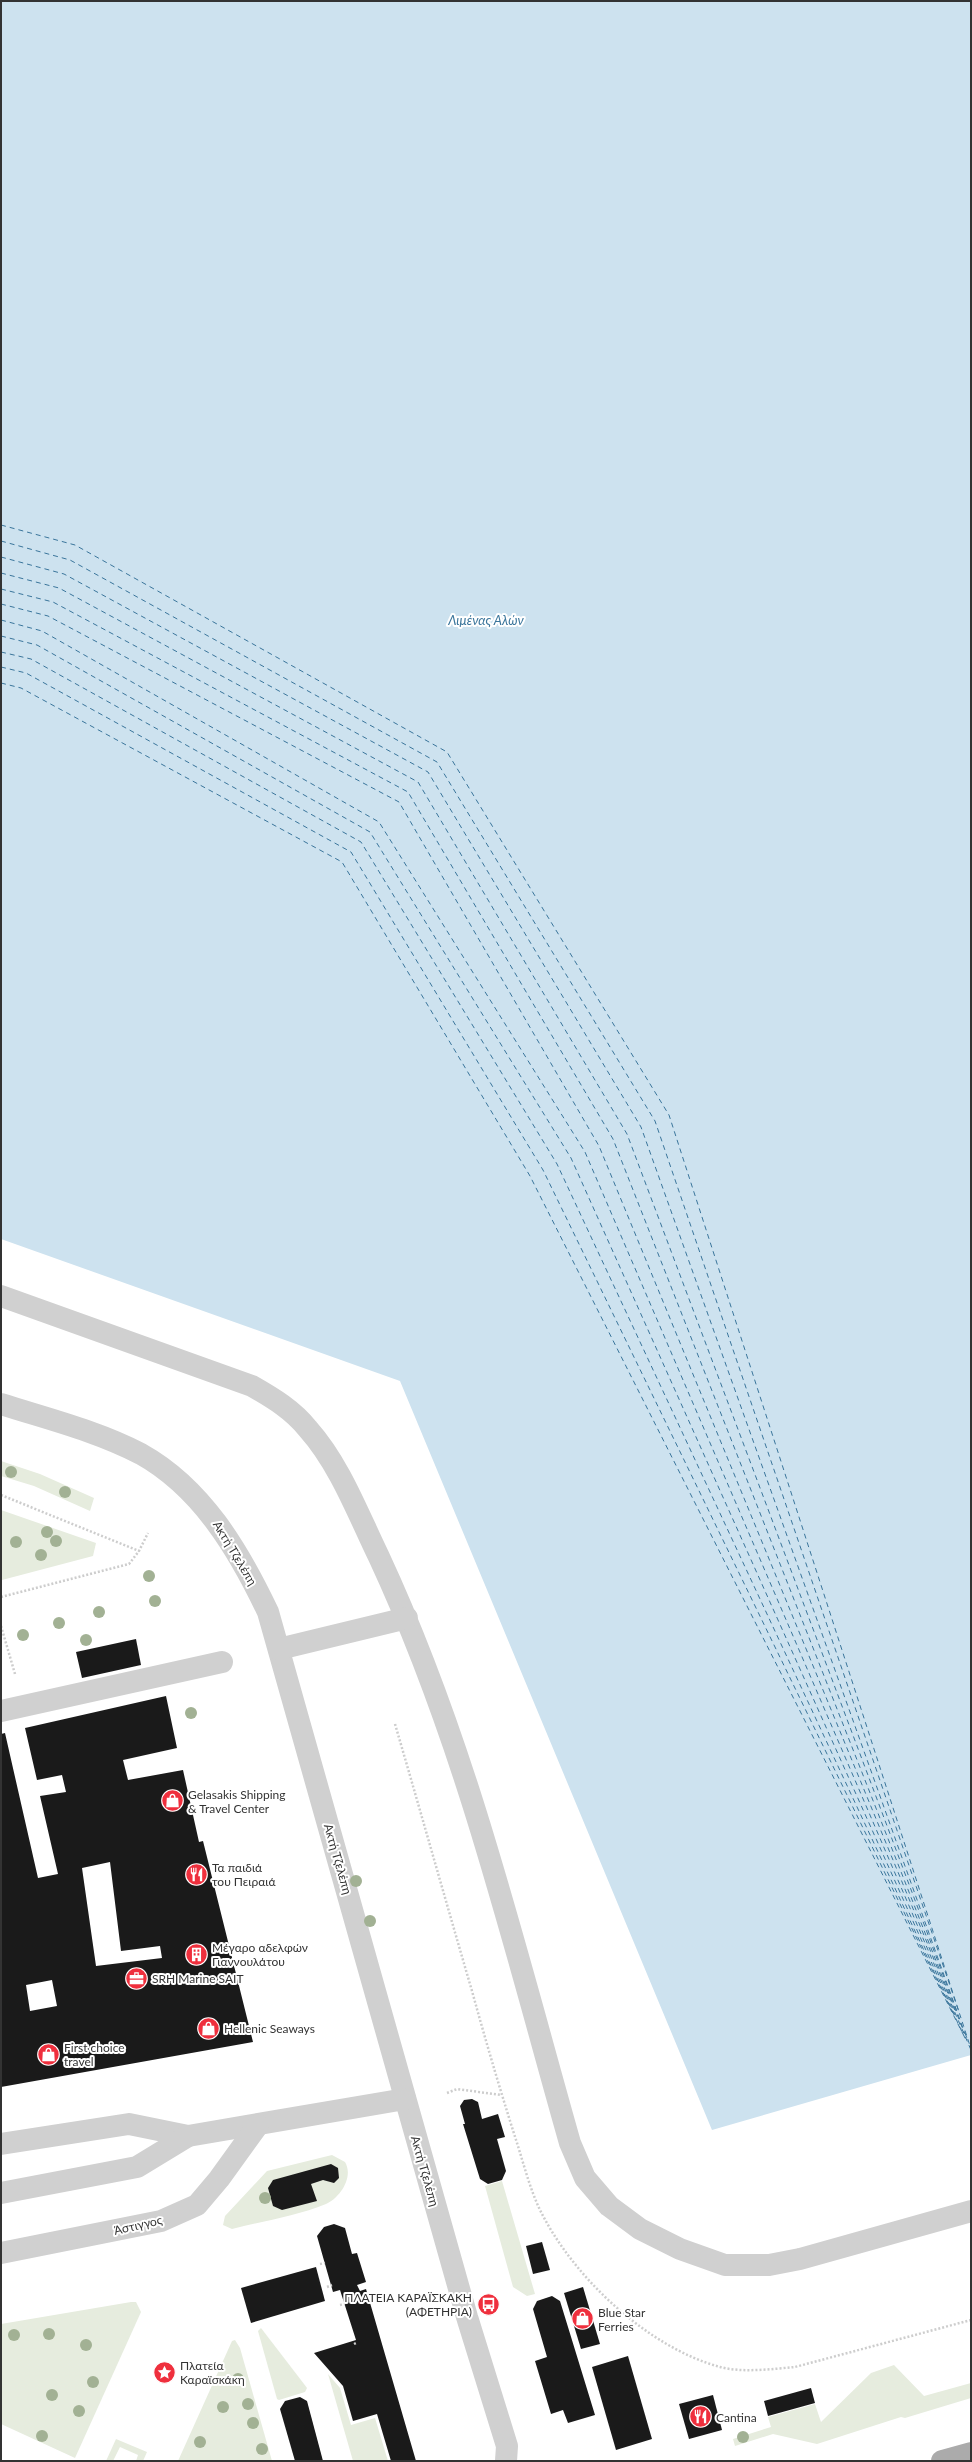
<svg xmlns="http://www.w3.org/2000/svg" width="972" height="2462" font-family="Lato,sans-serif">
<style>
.green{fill:#e6ecde}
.water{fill:#cde2ef}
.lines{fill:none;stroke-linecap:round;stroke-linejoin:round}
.ferry{stroke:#3a759b;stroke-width:1;stroke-dasharray:5 4;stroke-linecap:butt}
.building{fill:#1a1a1a;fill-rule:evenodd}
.path{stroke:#cdcdcd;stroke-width:2.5;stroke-dasharray:2 2;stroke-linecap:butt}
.minor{stroke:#d0d0d0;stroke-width:22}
.major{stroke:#ababab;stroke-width:22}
.tree{fill:#a2b194}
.labels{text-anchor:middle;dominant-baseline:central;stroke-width:4;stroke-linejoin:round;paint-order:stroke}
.street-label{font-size:12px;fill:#333;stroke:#fff}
.poi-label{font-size:12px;fill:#333;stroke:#fff;text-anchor:start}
.water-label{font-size:13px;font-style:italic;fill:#3a759b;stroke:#fff}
</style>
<rect width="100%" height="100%" fill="#fff"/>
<g class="green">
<polygon points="1,1461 40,1474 94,1498 90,1511 34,1486 1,1476"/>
<polygon points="1,1510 96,1543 93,1556 2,1580"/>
<path d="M 332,2155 L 345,2162 C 354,2177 340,2198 326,2204 C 297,2216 263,2221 232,2229 L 223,2225 L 225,2216 L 267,2171 Z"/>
<polygon points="502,2181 535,2294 527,2296 513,2287 485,2186"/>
<polygon points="131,2302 136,2302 141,2312 75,2458 1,2424 1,2324"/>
<polygon points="261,2328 304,2384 307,2388 305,2392 279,2400 277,2399 258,2331"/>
<polygon points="235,2340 240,2348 272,2461 178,2461 232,2341"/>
<polygon points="894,2365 924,2396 971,2383 971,2398 905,2418 901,2417 817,2444 773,2434 735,2446 733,2439 771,2427 768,2417 815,2404 821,2422 871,2373"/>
<polygon points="328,2374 340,2388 351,2425 375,2418 388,2461 353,2461"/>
<polygon points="116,2439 147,2452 143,2461 136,2461 138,2455 120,2447 113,2461 106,2461"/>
</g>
<polygon class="water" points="1,1 971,1 971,2055 712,2130 400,1381 1,1239"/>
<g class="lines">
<g class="ferry">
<polyline points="1,525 75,545 447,752 669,1115 971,2049"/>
<polyline points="1,541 70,560 437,762 655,1121 959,2012"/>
<polyline points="1,557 64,574 428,772 641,1127 965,2034"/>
<polyline points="1,573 59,588 418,782 627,1134 957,2012"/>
<polyline points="1,589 53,602 408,792 613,1139 964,2032"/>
<polyline points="1,604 48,616 399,802 599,1146 956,2013"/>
<polyline points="1,620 42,631 379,822 585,1152 971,2050"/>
<polyline points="1,636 37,645 370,832 571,1158 955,2015"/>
<polyline points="1,652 31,659 361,842 557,1164 963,2034"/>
<polyline points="1,667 26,673 351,852 543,1170 953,2013"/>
<polyline points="1,683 21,688 342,862 530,1176 963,2034"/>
<polyline points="965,2033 968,2041"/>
<polyline points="963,2034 967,2042"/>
</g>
</g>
<g class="building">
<polygon points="136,1639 141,1665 82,1678 76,1652"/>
<path d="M 166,1696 L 177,1748 L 123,1760 L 128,1780 L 183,1770 L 199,1842 L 203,1841 L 253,2042 L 1,2087 L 1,1734 L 5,1733 L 38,1878 L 58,1874 L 40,1796 L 66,1792 L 62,1775 L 37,1780 L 25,1728 ZM 110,1862 L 121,1951 L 160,1946 L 162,1958 L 96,1966 L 82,1868 ZM 52,1980 L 57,2006 L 30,2011 L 26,1985 Z"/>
<polygon points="472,2099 478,2102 482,2119 498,2114 505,2137 497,2139 506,2171 502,2180 488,2184 480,2179 463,2124 465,2124 460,2106 464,2100"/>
<polygon points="331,2164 338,2168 339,2178 334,2183 323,2180 311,2184 317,2201 282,2210 273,2206 268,2188 273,2180"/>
<polygon points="334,2224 345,2228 352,2254 357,2253 366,2282 357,2285 360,2291 366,2289 416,2461 391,2461 377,2414 353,2421 343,2386 314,2353 356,2340 340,2290 333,2292 317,2236 324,2227"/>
<polygon points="542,2242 550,2270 533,2274 526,2246"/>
<polygon points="316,2267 325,2301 251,2323 241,2288"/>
<polygon points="583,2287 600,2344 581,2349 564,2293"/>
<polygon points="552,2296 560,2301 595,2415 568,2423 563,2410 551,2414 535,2361 547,2357 533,2309 537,2301"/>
<polygon points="628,2356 652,2439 616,2450 592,2367"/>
<polygon points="811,2388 815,2403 768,2416 764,2401"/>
<polygon points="713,2395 722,2430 689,2439 679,2404"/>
<polygon points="300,2397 307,2401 323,2461 295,2461 280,2409 285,2401"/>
</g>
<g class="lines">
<g class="path">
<polyline points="1,1495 139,1551"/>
<polyline points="1,1597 129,1564 139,1551 148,1533"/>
<polyline points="1,1626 15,1674"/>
<path d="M 395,1724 C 421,1813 446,1902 472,1991 C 486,2042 501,2093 517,2143 C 524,2165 530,2189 540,2210 C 573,2277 647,2347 720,2367 C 743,2373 772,2369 795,2367 L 971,2320"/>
<polyline points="447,2093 457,2089 501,2095"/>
<polyline points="320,2264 325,2263"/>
<polyline points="327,2287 332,2285"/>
<polyline points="340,2305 345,2304"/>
<polyline points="354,2344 356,2343"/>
</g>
<g class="minor">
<path d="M 1,1296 L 252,1386 C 273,1398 293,1410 308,1429 C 340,1465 358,1514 379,1557 C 466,1744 514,1946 570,2143 L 585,2178 L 609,2206 L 640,2229 L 680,2249 L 725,2265 L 769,2265 L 800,2259 L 971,2211"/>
<path d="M 1,1404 C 48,1419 97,1431 141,1454 C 202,1488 239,1551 268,1612 L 467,2317 L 507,2446 L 506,2461"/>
<polyline points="279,1649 407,1618"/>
<polyline points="1,1711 222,1662"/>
<polyline points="1,2144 129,2124 188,2136 405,2099"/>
<polyline points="1,2193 137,2167 188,2136"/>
<polyline points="1,2253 161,2221 197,2205 219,2179 258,2125"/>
</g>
<polyline class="major" points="942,2461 971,2453"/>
</g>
<g class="tree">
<circle cx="11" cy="1472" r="6"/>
<circle cx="65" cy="1492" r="6"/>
<circle cx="47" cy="1532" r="6"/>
<circle cx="56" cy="1541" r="6"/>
<circle cx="16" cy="1542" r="6"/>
<circle cx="41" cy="1555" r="6"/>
<circle cx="149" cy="1576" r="6"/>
<circle cx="155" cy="1601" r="6"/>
<circle cx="99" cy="1612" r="6"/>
<circle cx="59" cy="1623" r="6"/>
<circle cx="23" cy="1635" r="6"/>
<circle cx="86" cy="1640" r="6"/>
<circle cx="191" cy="1713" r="6"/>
<circle cx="356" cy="1881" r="6"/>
<circle cx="370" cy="1921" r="6"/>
<circle cx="265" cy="2198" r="6"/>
<circle cx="49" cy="2334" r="6"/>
<circle cx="14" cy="2335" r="6"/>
<circle cx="86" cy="2345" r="6"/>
<circle cx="238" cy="2379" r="6"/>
<circle cx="93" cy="2382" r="6"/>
<circle cx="52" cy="2395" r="6"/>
<circle cx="248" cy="2404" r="6"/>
<circle cx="223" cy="2407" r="6"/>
<circle cx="79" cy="2411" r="6"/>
<circle cx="253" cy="2423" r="6"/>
<circle cx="42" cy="2436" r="6"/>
<circle cx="743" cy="2437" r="6"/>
<circle cx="200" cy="2442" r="6"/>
<circle cx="262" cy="2449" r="6"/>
</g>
<defs>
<symbol id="shop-disc" viewBox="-11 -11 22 22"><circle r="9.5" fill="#ef2f3d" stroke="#fff"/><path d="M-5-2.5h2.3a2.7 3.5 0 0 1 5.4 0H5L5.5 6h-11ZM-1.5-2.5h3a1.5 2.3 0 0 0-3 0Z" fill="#fff"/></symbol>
<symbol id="restaurant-disc" viewBox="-11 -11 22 22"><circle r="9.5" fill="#ef2f3d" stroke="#fff"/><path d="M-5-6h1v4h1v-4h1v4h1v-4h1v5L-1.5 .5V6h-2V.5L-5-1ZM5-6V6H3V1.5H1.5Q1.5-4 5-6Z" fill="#fff"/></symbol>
<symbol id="building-disc" viewBox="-11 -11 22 22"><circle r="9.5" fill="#ef2f3d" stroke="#fff"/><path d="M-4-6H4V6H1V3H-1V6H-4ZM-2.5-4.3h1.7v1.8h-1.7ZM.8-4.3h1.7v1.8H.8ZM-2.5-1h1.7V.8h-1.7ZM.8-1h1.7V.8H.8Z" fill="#fff"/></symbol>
<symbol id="office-disc" viewBox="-11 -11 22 22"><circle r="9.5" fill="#ef2f3d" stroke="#fff"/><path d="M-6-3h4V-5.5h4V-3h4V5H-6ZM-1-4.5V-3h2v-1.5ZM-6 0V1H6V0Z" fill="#fff"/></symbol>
<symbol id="bus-disc" viewBox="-11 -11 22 22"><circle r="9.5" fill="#ef2f3d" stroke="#fff"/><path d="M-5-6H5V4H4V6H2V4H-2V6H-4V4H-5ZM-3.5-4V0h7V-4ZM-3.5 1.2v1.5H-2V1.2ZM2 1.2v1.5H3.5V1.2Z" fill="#fff"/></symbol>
<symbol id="sight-disc" viewBox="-11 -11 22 22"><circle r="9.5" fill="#ef2f3d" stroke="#fff"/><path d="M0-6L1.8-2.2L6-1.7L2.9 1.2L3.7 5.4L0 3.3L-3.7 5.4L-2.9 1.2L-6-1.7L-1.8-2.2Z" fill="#fff"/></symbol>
</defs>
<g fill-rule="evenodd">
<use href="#shop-disc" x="160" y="1788" width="25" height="25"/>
<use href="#restaurant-disc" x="184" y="1862" width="25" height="25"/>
<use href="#building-disc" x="184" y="1942" width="25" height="25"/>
<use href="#office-disc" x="124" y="1966" width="25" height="25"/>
<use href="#shop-disc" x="196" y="2016" width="25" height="25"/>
<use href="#shop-disc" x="36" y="2042" width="25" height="25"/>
<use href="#bus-disc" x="476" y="2292" width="25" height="25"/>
<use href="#shop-disc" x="570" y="2306" width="25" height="25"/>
<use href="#sight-disc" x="152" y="2360" width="25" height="25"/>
<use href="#restaurant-disc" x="688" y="2404" width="25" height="25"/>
</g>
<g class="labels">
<g class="street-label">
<text transform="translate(235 1553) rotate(59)">Ακτή Τζελέπη</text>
<text transform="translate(338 1859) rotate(74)">Ακτή Τζελέπη</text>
<text transform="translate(425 2171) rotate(74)">Ακτή Τζελέπη</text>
<text transform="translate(138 2225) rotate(-13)">Άστιγγος</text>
</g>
<g class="poi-label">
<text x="188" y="1794">Gelasakis Shipping<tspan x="188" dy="14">&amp; Travel Center</tspan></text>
<text x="212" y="1867">Τα παιδιά<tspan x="212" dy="14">του Πειραιά</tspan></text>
<text x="212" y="1947">Μέγαρο αδελφών<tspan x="212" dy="14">Γιαννουλάτου</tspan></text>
<text x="152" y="1978">SRH Marine SAIT</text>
<text x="224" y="2028">Hellenic Seaways</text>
<text x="64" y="2047">First choice<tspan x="64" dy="14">travel</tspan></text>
<text x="472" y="2297" text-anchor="end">ΠΛΑΤΕΙΑ ΚΑΡΑΪΣΚΑΚΗ<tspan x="472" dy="14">(ΑΦΕΤΗΡΙΑ)</tspan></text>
<text x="598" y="2312">Blue Star<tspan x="598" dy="14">Ferries</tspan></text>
<text x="180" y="2365">Πλατεία<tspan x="180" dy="14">Καραϊσκάκη</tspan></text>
<text x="716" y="2417">Cantina</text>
</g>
<g class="water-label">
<text x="486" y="620">Λιμένας Αλών</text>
</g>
</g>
<rect width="972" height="2462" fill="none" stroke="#333333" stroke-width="4"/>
</svg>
